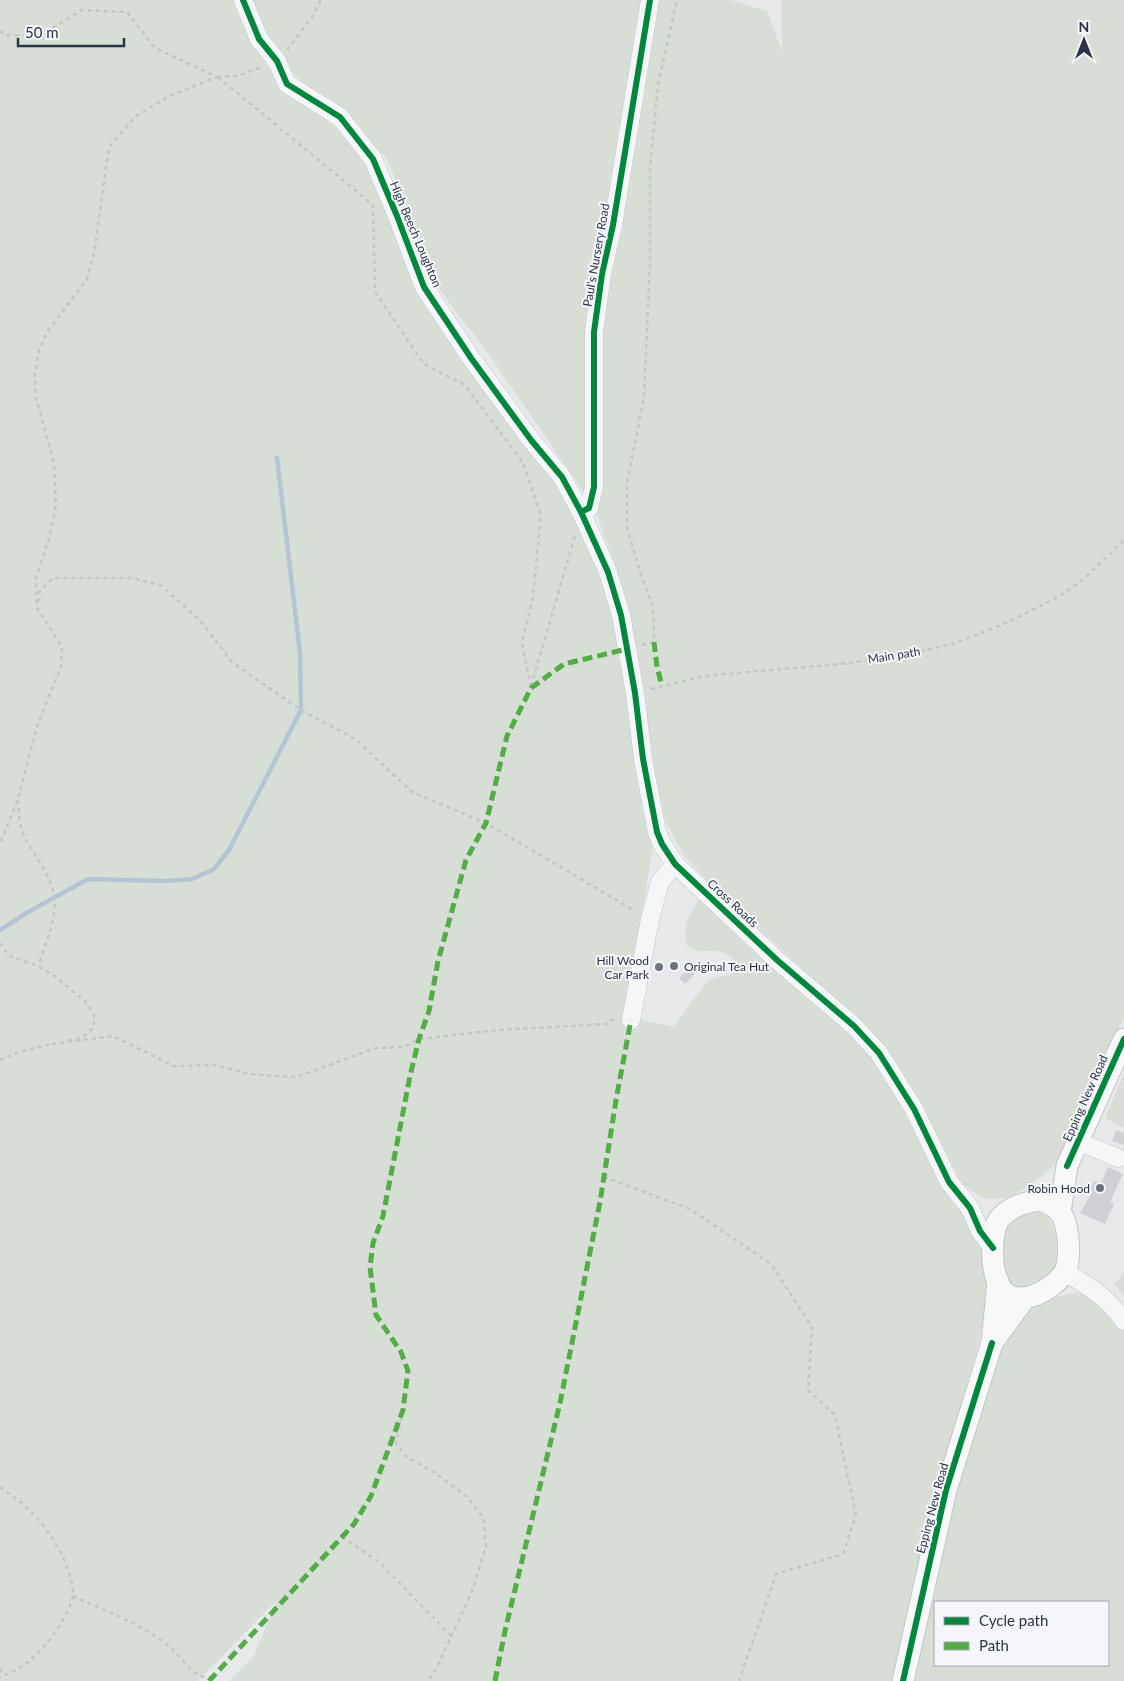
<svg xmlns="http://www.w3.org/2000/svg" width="1124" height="1681" font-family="Lato,sans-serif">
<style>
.green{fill:#d6ded6;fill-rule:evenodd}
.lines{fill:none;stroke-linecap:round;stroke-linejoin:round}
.stream{stroke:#b4c4d5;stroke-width:4.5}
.building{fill:#ced0d3}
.minor-casing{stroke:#c4c6c8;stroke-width:19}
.major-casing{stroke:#c2c5c8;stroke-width:23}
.path{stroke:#c5c6ca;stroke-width:2.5;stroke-dasharray:4 4;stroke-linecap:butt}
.minor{stroke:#f5f6f7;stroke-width:18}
.major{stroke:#f8f8f8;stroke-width:21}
.quiet{stroke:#54ac47;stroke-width:5;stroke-dasharray:10 5;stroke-linecap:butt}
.cycleway-casing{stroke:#f4f6f9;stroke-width:9}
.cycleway{stroke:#00873e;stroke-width:6}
.poi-dot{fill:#6c737f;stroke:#f4f6f9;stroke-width:2}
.labels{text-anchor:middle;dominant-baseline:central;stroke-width:4;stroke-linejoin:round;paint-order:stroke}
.street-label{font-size:12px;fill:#2b3445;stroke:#f4f6f9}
.poi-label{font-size:12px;fill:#2b3445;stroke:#f4f6f9;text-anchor:end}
</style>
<rect width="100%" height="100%" fill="#e6e8ea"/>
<g class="green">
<path d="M 0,0 L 233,0 L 240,19 L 254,46 L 271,71 L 311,108 L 344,134 L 366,158 L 410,263 L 563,485 L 601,572 L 616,630 L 629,711 L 652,834 L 652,853 L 625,1018 L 640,1020 L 674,1027 C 682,1017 704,982 712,979 C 721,976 726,977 735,972 L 738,965 C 733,959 727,952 718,951 C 705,949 700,955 687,946 C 682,924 689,915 701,897 L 854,1034 L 885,1074 L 980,1241 L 987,1260 L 989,1289 L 979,1343 L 947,1450 L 894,1681 L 230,1681 L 254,1656 L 277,1600 L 198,1681 L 0,1681 Z"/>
<polygon points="248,0 730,0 767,11 782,52 782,0 1124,0 1124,1018 1055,1164 1035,1182 1010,1197 993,1199 981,1197 961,1183 941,1142 902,1073 865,1026 723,896 684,856 666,822 654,782 629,612 613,559 594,507 483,346 452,307 422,262 408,209 387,159 356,125 319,98 279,60"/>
<polygon points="1124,1074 1124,1128 1105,1118"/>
<path d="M 1033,1211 C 1040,1212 1046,1214 1050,1220 C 1058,1231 1060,1266 1050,1278 C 1046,1283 1029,1289 1022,1293 L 1007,1281 C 1003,1262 993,1235 1010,1220 C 1015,1215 1026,1213 1033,1211 Z"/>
<polygon points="1124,1271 1124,1296 1115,1284"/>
<path d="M 1076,1293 L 1096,1297 L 1124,1321 L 1124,1681 L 911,1681 C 933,1583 956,1485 987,1390 C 992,1375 1002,1332 1011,1322 C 1027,1303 1052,1297 1076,1293 ZM 935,1602 L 1108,1602 L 1108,1665 L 935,1665 Z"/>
</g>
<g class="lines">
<polyline class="stream" points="0,930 28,912 88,879 166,881 192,879 214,869 229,850 301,710 300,653 277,458"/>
</g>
<g class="building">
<polygon points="692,965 698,970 685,984 679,978"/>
<polygon points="1116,1130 1124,1133 1124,1145 1112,1141"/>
<polygon points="1108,1167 1123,1174 1110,1202 1114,1204 1105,1224 1080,1213 1093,1191 1090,1190 1094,1181 1101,1183"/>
</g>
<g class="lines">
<defs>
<g id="minor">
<polyline points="243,0 259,39 277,61 287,84 340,117 373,159 397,216 424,287 471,358 531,440 562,477 581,512 608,572 621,615 635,693 643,759 657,832 662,844 675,864 693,881 777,960 854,1026 879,1053 914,1109 949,1182 970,1208 980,1231 993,1248"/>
<polyline points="581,512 589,508 594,487 594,332 602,274 613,225 650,0"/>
<polyline points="631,1020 650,919 660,882 675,864"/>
<polyline points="1077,1141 1118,1158"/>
<path d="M 1065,1272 C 1088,1286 1109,1298 1124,1321"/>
</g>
<g id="major">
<path d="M 1039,1200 C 1047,1202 1053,1205 1059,1211 C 1069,1221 1072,1261 1064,1273 C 1052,1291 1015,1311 1000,1287 C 991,1272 989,1229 1001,1217 C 1010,1207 1027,1202 1039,1200 Z"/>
<polyline points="1060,1212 1067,1166 1124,1039"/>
<polyline points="992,1343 1025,1298"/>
<polyline points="903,1681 946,1490 992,1343 998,1281"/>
</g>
</defs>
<use href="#minor" class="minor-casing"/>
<use href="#major" class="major-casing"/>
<g class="path">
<polyline points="0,31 6,35 39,36 82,10 127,12 155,48 217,77 169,96 135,117 109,147 94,253 87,279 47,332 39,351 35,373 35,395 54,463 56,505 49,538 36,579 37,608 62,647 61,667 38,723 18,799 0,844"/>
<polyline points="287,50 312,17 321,0"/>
<polyline points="217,77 238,76 262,67"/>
<polyline points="218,77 373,205 375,292 424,364 465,385 523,463 541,515 533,596 522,643 531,688"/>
<polyline points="38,602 40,591 53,578 132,578 160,585 199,619 232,662 301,710 355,739 412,792 486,823 635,911"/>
<polyline points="642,645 654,642 653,607 640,572 627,527 627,483 644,397 650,261 650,168 658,85 677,0"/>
<polyline points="531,686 575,536"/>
<polyline points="651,689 704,676 850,663 922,651 956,643 1006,623 1060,596 1084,579 1124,540"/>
<path d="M 18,800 C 19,813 19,826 25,838 C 36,858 51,874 54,897 C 57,920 45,945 38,966"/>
<polyline points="0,943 9,956 38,966 53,975 85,1001 94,1015 94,1027 83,1037 66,1041"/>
<polyline points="52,1044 113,1036 174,1066 216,1065 249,1074 296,1077 376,1048 404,1047 419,1039 498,1030 606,1024 617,1017"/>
<polyline points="0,1060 19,1052 51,1044"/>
<polyline points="604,1177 690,1209 771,1264 812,1327 808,1390 835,1415 856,1515 843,1554 776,1574 739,1681"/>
<polyline points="403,1410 396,1444 408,1458 434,1472 466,1496 483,1517 486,1546 471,1594 436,1669 428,1681"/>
<path d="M 0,1487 C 9,1494 19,1500 27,1508 C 48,1526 73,1567 73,1594 C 73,1605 58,1629 51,1638 C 34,1659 25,1667 0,1677"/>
<polyline points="342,1537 379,1562 451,1636"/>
<path d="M 73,1596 C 106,1611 142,1624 170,1647 C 183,1658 193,1679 212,1678"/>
<polyline points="0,1669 4,1676"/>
</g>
<use href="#minor" class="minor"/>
<use href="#major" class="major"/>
<g class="quiet">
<polyline points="654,642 657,667 662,686"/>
<polyline points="209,1681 354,1524 371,1496 403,1410 408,1371 401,1352 376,1315 370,1267 373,1243 383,1216 410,1076 419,1039 429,1011 438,961 466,860 486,823 507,736 531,688 564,664 627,649"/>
<polyline points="495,1681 505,1631 560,1403 600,1202 616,1100 631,1020"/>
</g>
<defs>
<g id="cycleway">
<polyline points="243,0 259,39 277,61 287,84 340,117 373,159 397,216 424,287 471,358 531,440 562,477 581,512 608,572 621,615 635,693 643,759 657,832 662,844 675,864 693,881 777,960 854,1026 879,1053 914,1109 949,1182 970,1208 980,1231 993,1248"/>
<polyline points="581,512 589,508 594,487 594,332 602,274 613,225 650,0"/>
<polyline points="1067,1166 1124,1039"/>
<polyline points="903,1681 946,1490 992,1343"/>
</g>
</defs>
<use href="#cycleway" class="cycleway-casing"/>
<use href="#cycleway" class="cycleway"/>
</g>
<g class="poi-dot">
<circle cx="674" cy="966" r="5"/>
<circle cx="659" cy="967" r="5"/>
<circle cx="1100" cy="1188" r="5"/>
</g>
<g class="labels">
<g class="street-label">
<text transform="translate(416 234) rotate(67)">High Beech Loughton</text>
<text transform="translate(596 255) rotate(-80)">Paul's Nursery Road</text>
<text transform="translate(894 655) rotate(-9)">Main path</text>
<text transform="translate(733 903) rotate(43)">Cross Roads</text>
<text transform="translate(1085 1098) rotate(-66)">Epping New Road</text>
<text transform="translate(932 1508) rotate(-75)">Epping New Road</text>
</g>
<g class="poi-label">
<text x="649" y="960">Hill Wood<tspan x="649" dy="14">Car Park</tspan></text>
<text x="684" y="966" text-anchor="start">Original Tea Hut</text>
<text x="1090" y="1188">Robin Hood</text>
</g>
</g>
<rect x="934" y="1601" width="175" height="65" fill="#f4f6f9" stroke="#a4a8b1"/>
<rect x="944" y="1617" width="25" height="8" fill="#00873e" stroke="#a4a8b1"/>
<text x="979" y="1626" font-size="15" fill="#2b3445">Cycle path</text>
<rect x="944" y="1642" width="25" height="8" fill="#54ac47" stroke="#a4a8b1"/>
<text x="979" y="1651" font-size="15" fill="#2b3445">Path</text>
<g transform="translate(1084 40)" stroke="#f4f6f9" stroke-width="4" paint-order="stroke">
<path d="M0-4L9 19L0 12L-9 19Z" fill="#2b3445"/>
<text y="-8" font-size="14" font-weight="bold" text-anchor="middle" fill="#2b3445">N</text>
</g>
<path d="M18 38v8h106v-8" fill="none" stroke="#2b3445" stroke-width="2.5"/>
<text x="25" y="38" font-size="15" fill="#2b3445" stroke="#f4f6f9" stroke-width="4" paint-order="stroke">50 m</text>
</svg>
